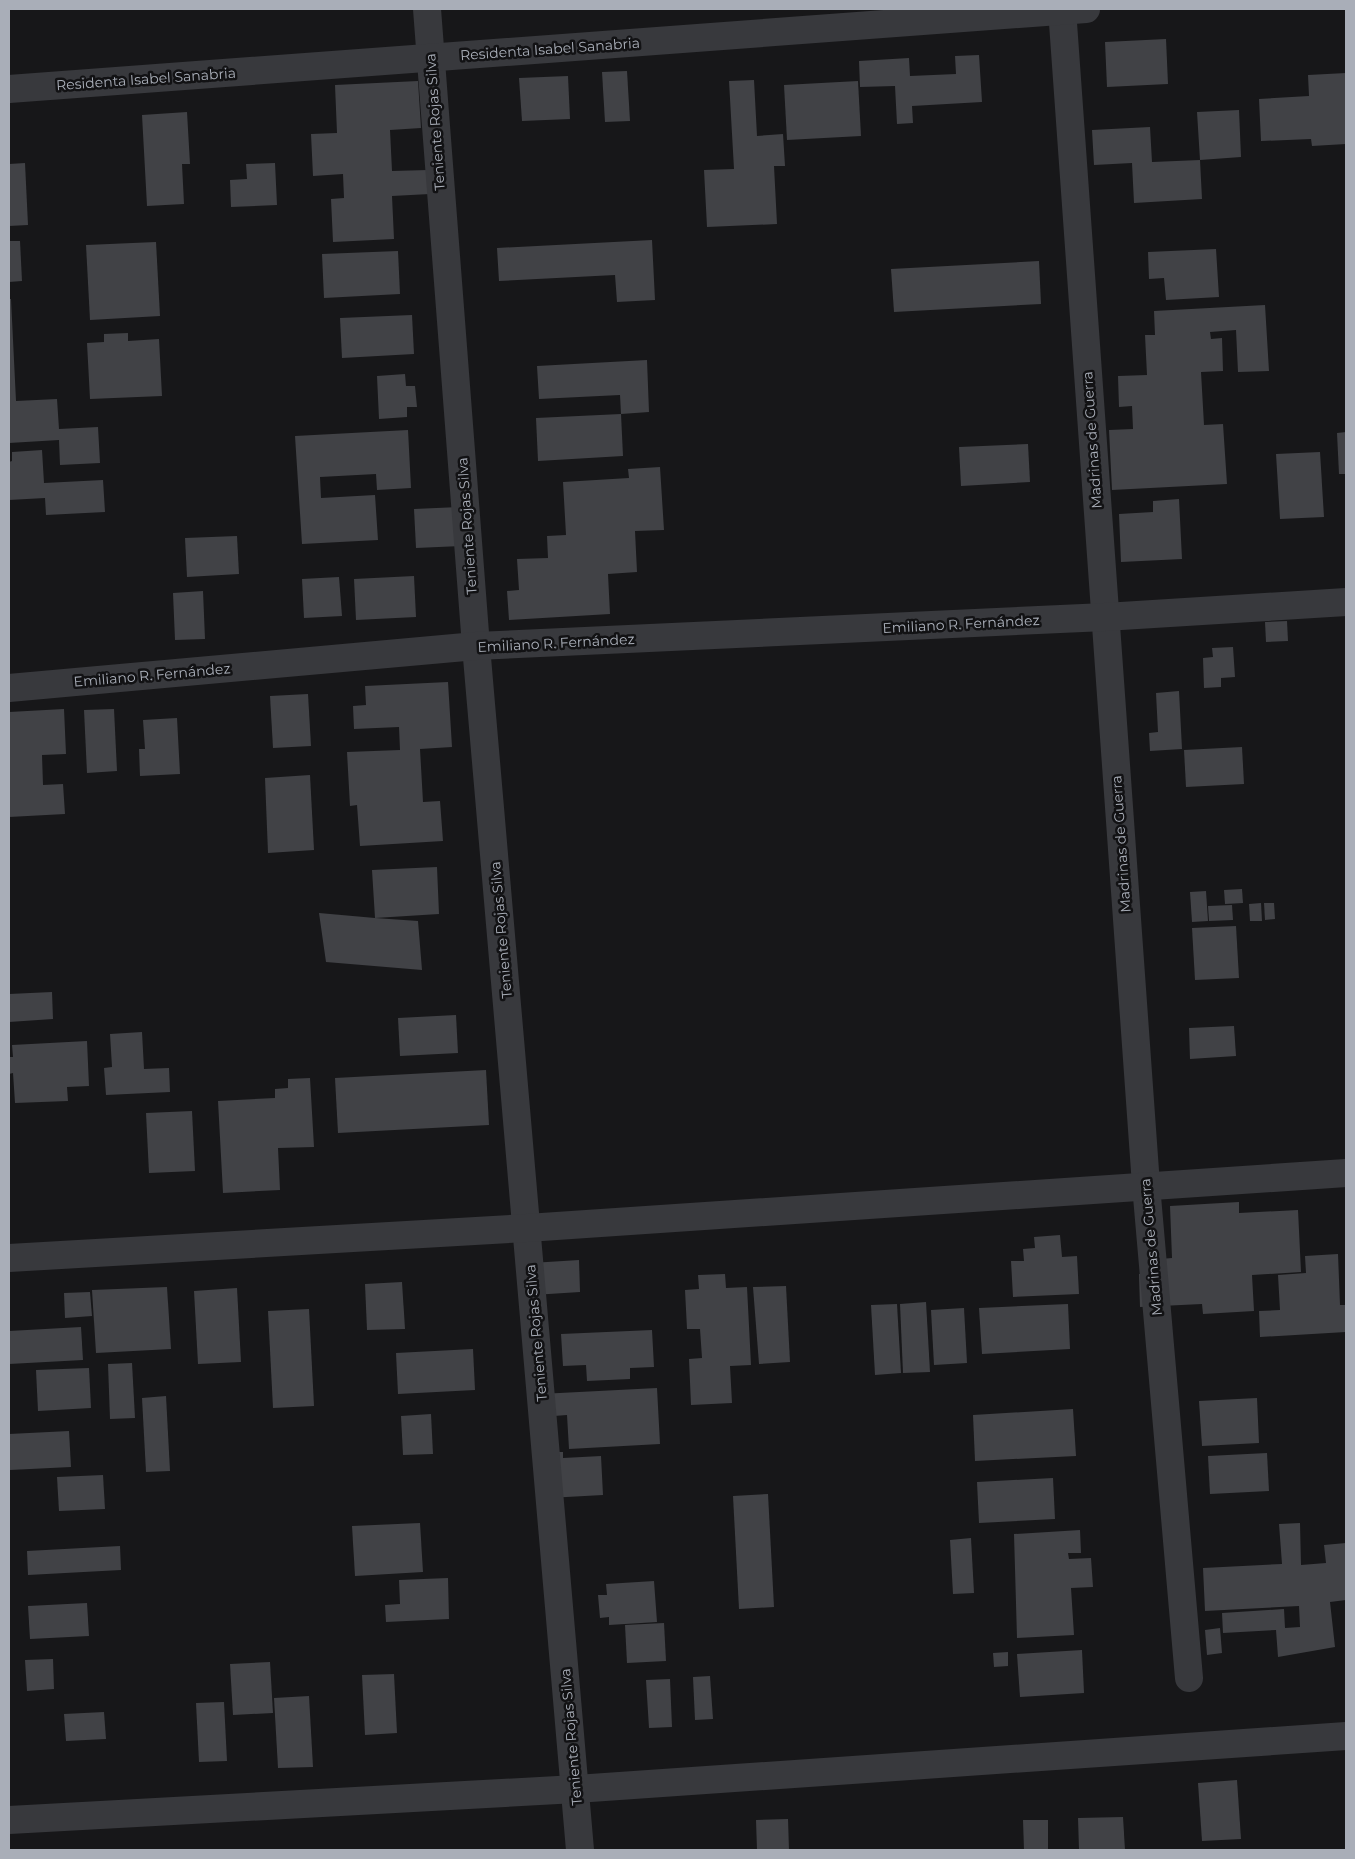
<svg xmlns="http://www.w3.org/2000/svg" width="1355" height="1859" font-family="Montserrat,sans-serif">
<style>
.building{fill:#414246}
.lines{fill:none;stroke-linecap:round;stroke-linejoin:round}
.minor{stroke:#38393d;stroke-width:28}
.labels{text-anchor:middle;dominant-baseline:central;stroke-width:5;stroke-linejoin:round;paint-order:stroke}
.street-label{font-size:14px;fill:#a9aeb8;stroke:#121214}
</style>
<rect width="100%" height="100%" fill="#171719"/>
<g class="building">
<polygon points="1166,39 1168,84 1107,87 1105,42"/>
<polygon points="979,55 982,102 912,106 913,123 897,124 895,86 860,87 859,61 909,58 910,76 956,74 955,56"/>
<polygon points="627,71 630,121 605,122 602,72"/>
<polygon points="1346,73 1346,144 1312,146 1311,139 1261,141 1259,99 1309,96 1308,75"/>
<polygon points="568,76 570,119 522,121 519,78"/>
<polygon points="754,80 757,136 783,134 785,166 774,166 777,224 707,227 704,170 734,169 729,81"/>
<polygon points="418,81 421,128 390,130 392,171 428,170 430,194 392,196 394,239 333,242 331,199 344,198 343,174 313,176 311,134 337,133 335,85"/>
<polygon points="858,81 861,136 787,140 784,85"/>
<polygon points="1239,110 1241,157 1200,160 1197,112"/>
<polygon points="187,112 190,164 182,164 184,204 147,206 142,115"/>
<polygon points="1150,127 1152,162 1200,160 1202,199 1134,203 1132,163 1094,165 1092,130"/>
<polygon points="25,163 28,225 9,226 9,164"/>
<polygon points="275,163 277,205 231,207 230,180 247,179 246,164"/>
<polygon points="652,240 655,300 617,302 615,275 499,281 497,248"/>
<polygon points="9,241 20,241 22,281 9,282"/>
<polygon points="156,242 160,316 90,320 86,245"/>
<polygon points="1216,249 1219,297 1166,300 1164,278 1149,279 1148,252"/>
<polygon points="398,251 400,294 324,298 322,254"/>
<polygon points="1039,261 1041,304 894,312 891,269"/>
<polygon points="9,299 11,299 16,401 57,399 59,429 98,427 100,463 60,465 59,440 9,443"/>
<polygon points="1265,305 1269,371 1238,372 1236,330 1210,332 1211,339 1222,338 1223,371 1201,372 1204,425 1223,424 1227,484 1112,490 1109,430 1133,429 1132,406 1119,407 1118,376 1147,375 1145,335 1155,335 1154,311"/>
<polygon points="412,315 414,354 342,358 340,318"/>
<polygon points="128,333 128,341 159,339 162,396 90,399 87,343 104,342 104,334"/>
<polygon points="647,360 649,412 621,414 620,395 539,399 537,366"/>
<polygon points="405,374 406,386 415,386 417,407 407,407 407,417 379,419 377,376"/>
<polygon points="621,414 623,456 538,461 536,418"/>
<polygon points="408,430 411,488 377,490 376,474 320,477 321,498 375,495 378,540 302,544 295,436"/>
<polygon points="1346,432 1346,474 1339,474 1337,433"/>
<polygon points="1028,444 1030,482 961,486 959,447"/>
<polygon points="42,450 44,483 103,480 105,512 46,515 45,498 9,500 9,462 12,461 12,452"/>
<polygon points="1320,452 1324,517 1280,519 1276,454"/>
<polygon points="660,467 664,530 635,531 637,572 608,574 610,614 509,620 507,591 519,590 517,559 548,558 547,536 566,535 563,482 629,478 628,469"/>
<polygon points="1179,499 1182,559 1121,562 1119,514 1153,512 1153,501"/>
<polygon points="459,507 461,546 416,548 414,509"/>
<polygon points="237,536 239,574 187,577 185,538"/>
<polygon points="414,576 416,617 356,620 354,579"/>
<polygon points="339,577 342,616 304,618 302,579"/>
<polygon points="203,591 205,639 175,640 173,593"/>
<polygon points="1287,621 1288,641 1266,642 1265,622"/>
<polygon points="1233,647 1235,677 1221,678 1221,687 1204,688 1203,658 1213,657 1212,648"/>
<polygon points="448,682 452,747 420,749 423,802 440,801 443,841 360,846 357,805 350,806 347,752 400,750 399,727 354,729 353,706 366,705 365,686"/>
<polygon points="1179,691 1182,749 1150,751 1149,733 1158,732 1156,693"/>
<polygon points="308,694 311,746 273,748 270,696"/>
<polygon points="64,709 66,754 42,755 43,785 63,784 65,814 9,817 9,712"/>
<polygon points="114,709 117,771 87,773 84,710"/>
<polygon points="177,718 180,774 140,776 139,749 145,749 143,720"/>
<polygon points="1242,747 1244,784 1186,787 1184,750"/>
<polygon points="310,775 314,850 268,853 265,778"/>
<polygon points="437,867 439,914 375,918 418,921 422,970 326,962 319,913 375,918 372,870"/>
<polygon points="1242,889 1243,903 1225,904 1224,890"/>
<polygon points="1206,891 1208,921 1192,922 1190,892"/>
<polygon points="1261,903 1262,921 1250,921 1249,904"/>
<polygon points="1264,903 1274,903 1275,919 1265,920"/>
<polygon points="1232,905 1233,920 1209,921 1208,906"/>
<polygon points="1236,926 1239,978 1195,980 1192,928"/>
<polygon points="52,992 53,1019 9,1022 9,994"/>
<polygon points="456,1015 458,1053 400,1056 398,1018"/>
<polygon points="1234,1026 1236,1056 1190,1059 1189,1028"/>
<polygon points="142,1032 144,1069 169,1068 170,1092 106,1095 104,1068 112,1067 110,1034"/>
<polygon points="87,1041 89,1086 67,1087 68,1101 15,1103 13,1073 9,1074 9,1057 13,1057 12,1045"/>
<polygon points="486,1070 489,1125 338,1133 335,1078"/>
<polygon points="310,1078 314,1147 278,1148 280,1190 223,1193 218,1101 275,1098 275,1089 288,1088 288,1079"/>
<polygon points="192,1111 195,1171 149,1173 146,1113"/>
<polygon points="1239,1202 1239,1213 1298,1210 1301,1272 1252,1275 1254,1311 1203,1314 1202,1304 1140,1307 1139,1274 1149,1274 1148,1260 1172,1258 1170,1206"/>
<polygon points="1060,1235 1062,1257 1077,1256 1079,1294 1013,1297 1011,1261 1024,1261 1023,1249 1035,1248 1034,1237"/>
<polygon points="1338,1254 1340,1305 1346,1305 1346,1332 1260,1337 1259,1311 1280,1310 1278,1275 1306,1273 1305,1256"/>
<polygon points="579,1260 580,1292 533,1295 531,1263"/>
<polygon points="725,1274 726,1288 747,1287 751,1365 730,1366 732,1403 691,1405 689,1359 702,1358 700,1329 687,1329 685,1290 699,1289 698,1275"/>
<polygon points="402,1282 405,1329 367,1330 365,1284"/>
<polygon points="786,1286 790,1362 759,1364 753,1287"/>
<polygon points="167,1287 171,1349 96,1353 92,1290"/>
<polygon points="237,1288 241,1362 198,1364 194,1291"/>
<polygon points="90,1292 92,1316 65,1318 64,1293"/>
<polygon points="926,1302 930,1372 903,1373 900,1304"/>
<polygon points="897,1304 901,1373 875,1375 871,1305"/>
<polygon points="1068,1304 1070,1349 982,1354 979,1308"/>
<polygon points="964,1308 967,1363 934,1365 931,1310"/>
<polygon points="309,1309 314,1406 273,1408 268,1311"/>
<polygon points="81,1327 83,1360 9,1364 9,1331"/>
<polygon points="652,1330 654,1367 630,1368 630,1379 587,1381 586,1365 563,1366 561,1334"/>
<polygon points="473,1349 475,1390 398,1394 396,1353"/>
<polygon points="132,1363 135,1418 110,1419 108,1364"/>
<polygon points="89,1368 91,1408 38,1411 36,1370"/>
<polygon points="657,1388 660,1444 569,1449 567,1415 541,1417 540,1394"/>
<polygon points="166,1396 170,1471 146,1472 142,1398"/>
<polygon points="1257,1398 1259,1443 1202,1446 1199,1401"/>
<polygon points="1073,1409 1076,1456 975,1461 973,1415"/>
<polygon points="431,1414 433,1454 403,1455 401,1416"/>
<polygon points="69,1431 71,1467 10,1470 9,1434"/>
<polygon points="545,1452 563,1452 563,1458 601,1456 603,1495 548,1498"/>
<polygon points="1267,1453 1269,1491 1210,1494 1208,1456"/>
<polygon points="103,1475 105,1509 59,1511 57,1477"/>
<polygon points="1053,1478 1055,1519 979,1523 977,1482"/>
<polygon points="768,1494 774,1607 739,1609 733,1496"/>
<polygon points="420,1523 423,1572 355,1576 352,1526"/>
<polygon points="1300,1523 1301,1565 1326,1563 1324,1545 1346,1543 1346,1600 1330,1602 1335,1647 1278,1657 1276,1630 1223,1633 1222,1613 1284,1609 1285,1628 1300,1627 1299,1606 1205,1611 1203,1568 1282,1564 1279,1524"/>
<polygon points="1080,1530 1081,1553 1068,1553 1069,1559 1091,1558 1093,1587 1071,1588 1074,1635 1017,1638 1014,1534"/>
<polygon points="971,1538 974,1593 953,1594 950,1540"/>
<polygon points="120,1546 121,1570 28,1575 27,1551"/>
<polygon points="448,1578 449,1619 386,1622 385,1605 400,1604 399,1580"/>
<polygon points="654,1581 657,1622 609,1625 609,1617 600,1618 598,1595 607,1595 606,1584"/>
<polygon points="87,1603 89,1636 30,1639 28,1606"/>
<polygon points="664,1623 666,1661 627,1663 625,1625"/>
<polygon points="1220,1628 1222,1653 1207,1655 1205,1630"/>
<polygon points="1082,1650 1084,1693 1020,1697 1017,1654"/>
<polygon points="1008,1652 1008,1666 994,1667 993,1653"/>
<polygon points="53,1659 54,1689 27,1691 25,1660"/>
<polygon points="270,1662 273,1713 233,1715 230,1664"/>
<polygon points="394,1674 397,1733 365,1735 362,1675"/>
<polygon points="710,1676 713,1719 695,1720 693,1677"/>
<polygon points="670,1679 672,1727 649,1728 646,1680"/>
<polygon points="309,1696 313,1767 278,1768 274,1698"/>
<polygon points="224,1702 227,1761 199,1762 196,1703"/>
<polygon points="104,1712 106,1739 66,1741 64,1714"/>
<polygon points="1237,1780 1241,1839 1202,1841 1198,1783"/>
<polygon points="1123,1817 1125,1850 1079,1850 1078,1818"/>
<polygon points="788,1819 789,1850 757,1850 756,1820"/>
<polygon points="1023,1820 1048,1820 1048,1850 1024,1850"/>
</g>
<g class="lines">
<g class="minor">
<polyline points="427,9 476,646 580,1850"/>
<polyline points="1062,9 1146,1185 1189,1678"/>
<polyline points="9,89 1086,9"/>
<polyline points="9,688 476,646 1105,617 1346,602"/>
<polyline points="9,1258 527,1228 1346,1173"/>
<polyline points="9,1820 576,1789 1346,1736"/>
</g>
</g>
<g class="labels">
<g class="street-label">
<text transform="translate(550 49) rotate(-4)">Residenta Isabel Sanabria</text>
<text transform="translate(146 79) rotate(-4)">Residenta Isabel Sanabria</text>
<text transform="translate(435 122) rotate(-94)">Teniente Rojas Silva</text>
<text transform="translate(1092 440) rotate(-94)">Madrinas de Guerra</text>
<text transform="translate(467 526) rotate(-94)">Teniente Rojas Silva</text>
<text transform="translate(961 624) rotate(-3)">Emiliano R. Fernández</text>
<text transform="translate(556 643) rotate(-3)">Emiliano R. Fernández</text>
<text transform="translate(152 675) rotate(-5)">Emiliano R. Fernández</text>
<text transform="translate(1121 844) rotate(-94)">Madrinas de Guerra</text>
<text transform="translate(501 930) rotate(-95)">Teniente Rojas Silva</text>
<text transform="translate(1151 1247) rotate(-95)">Madrinas de Guerra</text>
<text transform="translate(536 1333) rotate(-95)">Teniente Rojas Silva</text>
<text transform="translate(571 1737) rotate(-95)">Teniente Rojas Silva</text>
</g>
</g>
<rect width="1355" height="1859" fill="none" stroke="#a9aeb8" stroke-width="20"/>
</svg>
